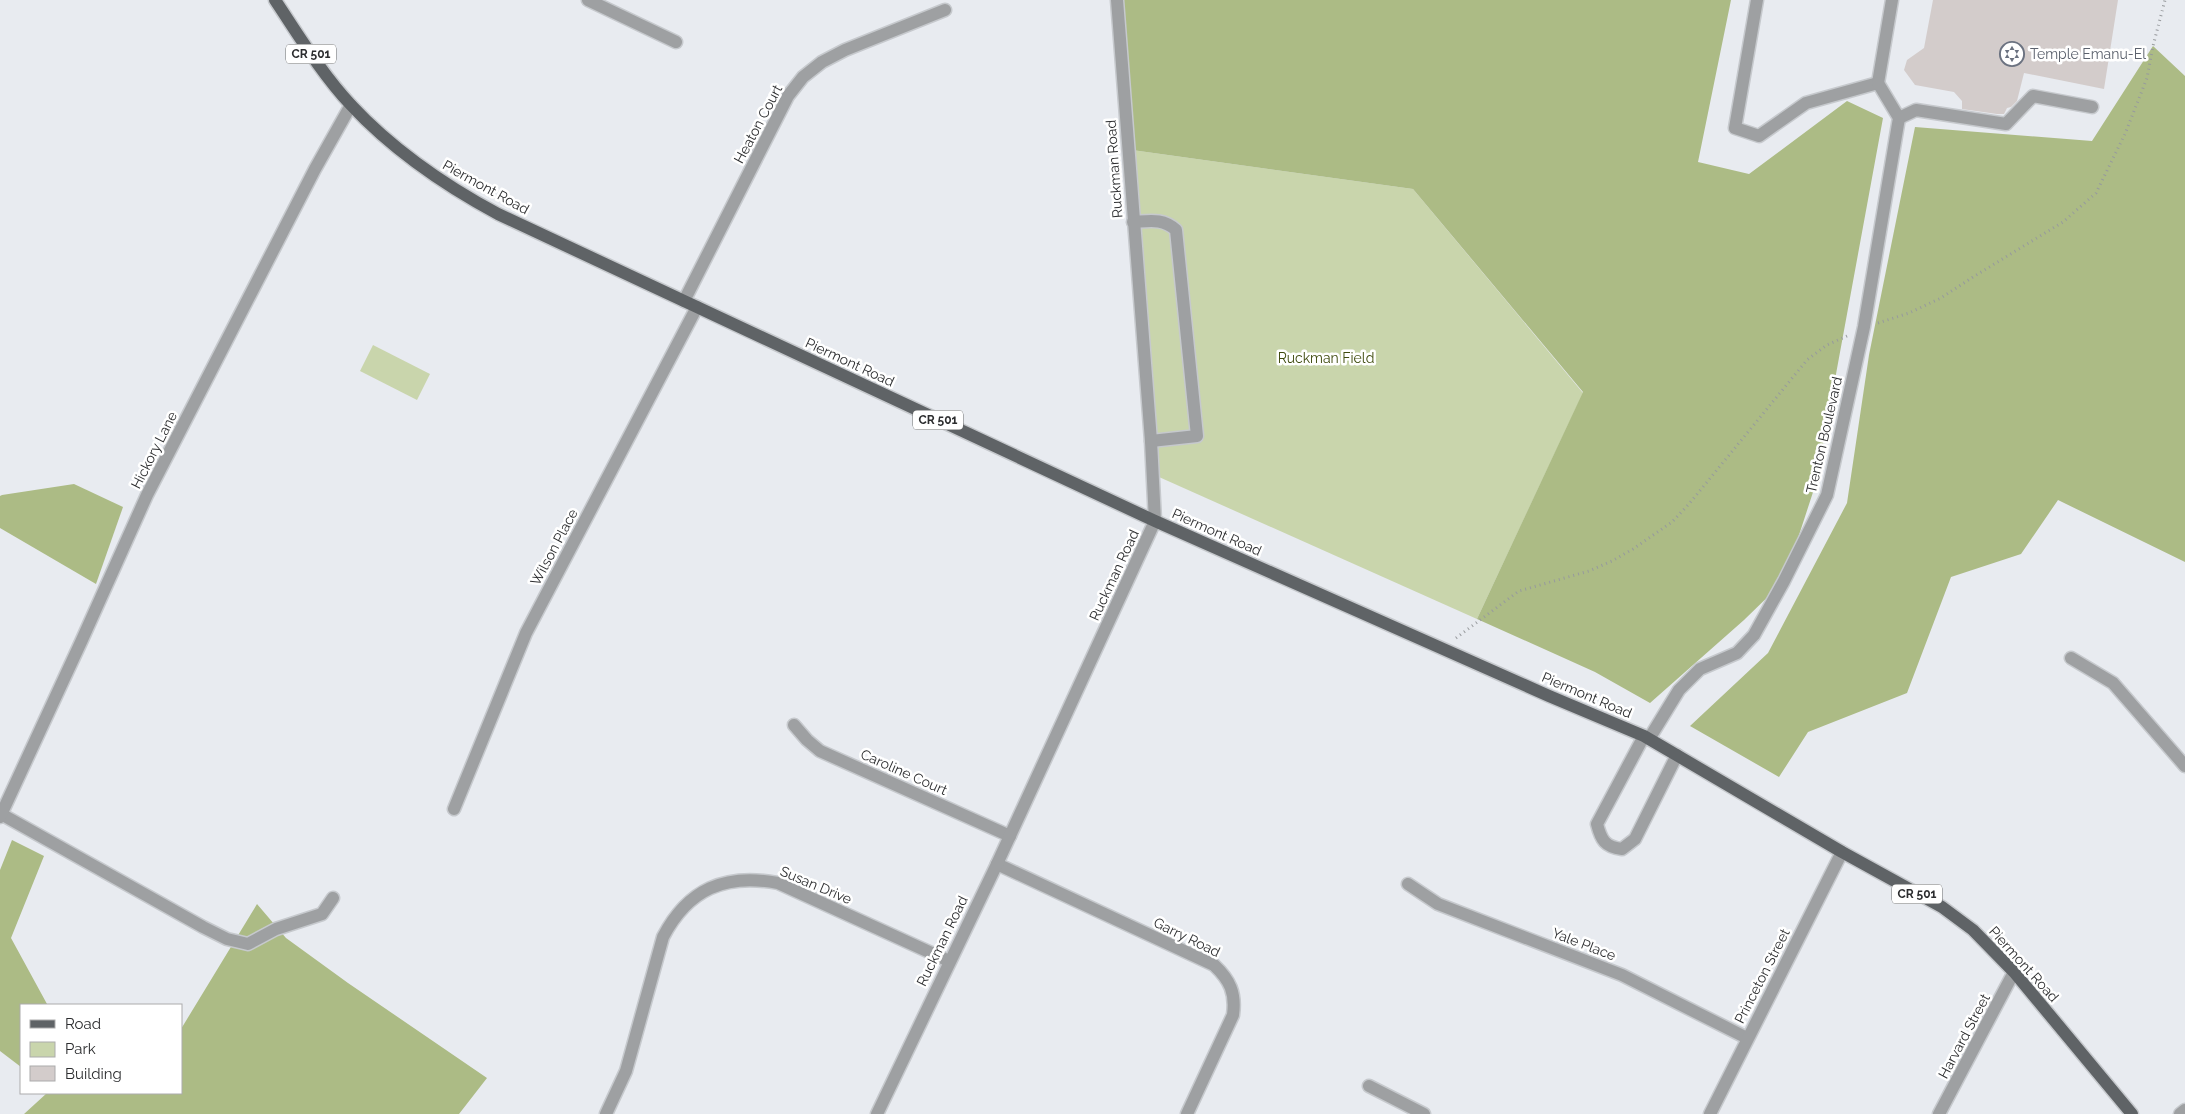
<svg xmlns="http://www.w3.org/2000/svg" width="2185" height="1114" font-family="Raleway,sans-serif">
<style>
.green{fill:#c9d5ac}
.forest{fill:#acbb85}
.building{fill:#d3cccb}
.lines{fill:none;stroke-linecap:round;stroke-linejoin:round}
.minor-casing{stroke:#c6c9cd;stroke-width:15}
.major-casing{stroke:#c6c9cd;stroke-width:15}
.path{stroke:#979a9d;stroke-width:3;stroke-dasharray:1 4;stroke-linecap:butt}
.minor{stroke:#9ea0a2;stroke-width:12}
.major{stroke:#5f6366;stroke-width:12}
.labels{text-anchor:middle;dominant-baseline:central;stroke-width:5;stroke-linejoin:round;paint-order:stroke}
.shield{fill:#fff;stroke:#6b6c6d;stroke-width:1}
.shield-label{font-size:12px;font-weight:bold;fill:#2c2d2f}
.worship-label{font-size:14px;fill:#5b616d;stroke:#fff;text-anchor:start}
.street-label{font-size:14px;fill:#2c2d2f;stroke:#fff}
.park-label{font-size:14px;fill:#3e4a0d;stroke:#fff}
</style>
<rect width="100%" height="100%" fill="#e8ebf0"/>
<g class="green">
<polygon points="1132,150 1413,189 1583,393 1477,619 1159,477"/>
<polygon points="373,345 430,374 417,400 360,371"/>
</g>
<g class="forest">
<polygon points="1119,0 1731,0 1698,162 1749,174 1847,101 1883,118 1816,483 1784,581 1744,620 1650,703 1595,672 1477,619 1583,392 1413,189 1132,150"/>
<polygon points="2153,46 2185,76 2185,562 2058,500 2021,554 1951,577 1907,693 1808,732 1779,777 1690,726 1768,653 1847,503 1869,355 1915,127 2092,141"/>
<polygon points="74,484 123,507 96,584 0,528 0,496 2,495"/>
<polygon points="12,840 44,856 11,938 47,1004 51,1005 21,1005 21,1067 0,1051 0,870"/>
<polygon points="257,904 286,938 348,983 487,1078 459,1114 24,1114 47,1093 181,1093 181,1029"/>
</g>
<polygon class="building" points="1933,0 2118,0 2104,89 2024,73 2017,101 2011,107 2007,108 2004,114 1997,114 1962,109 1962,101 1954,92 1915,85 1904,70 1907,60 1924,48"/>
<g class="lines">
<defs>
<g id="minor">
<polyline points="588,0 676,42"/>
<polyline points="1757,0 1735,128 1759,136 1806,103 1878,83"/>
<polyline points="1878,83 1892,0"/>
<polyline points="1899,118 1916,110 2006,124 2033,96 2092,107"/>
<path d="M 1133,222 C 1150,221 1163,218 1176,230 L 1197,436 L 1151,441"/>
<polyline points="684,301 788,96 803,77 822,62 845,50 945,10"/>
<polyline points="2071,658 2113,683 2185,766"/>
<polyline points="794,725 807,740 820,751 1010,836"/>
<path d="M 1644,736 L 1597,824 C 1601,840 1605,847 1622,849 L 1635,839 L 1677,755"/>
<polyline points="1649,739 1679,690 1700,669 1737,653 1754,635 1784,581 1827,495 1864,327 1899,118 1878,83"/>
<polyline points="454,809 526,633 697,307"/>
<polyline points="1,814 203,927 227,939 248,944 276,929 322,914 333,898"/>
<polyline points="0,817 81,642 147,495 315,169 351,105"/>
<path d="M 997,864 L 1214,965 C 1230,980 1236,993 1233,1015 L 1187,1114"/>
<polyline points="1408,884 1438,904 1622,975 1747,1038"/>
<polyline points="1369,1086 1424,1114"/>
<path d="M 606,1114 L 626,1071 L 663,937 C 688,889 725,873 778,883 L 949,961"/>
<polyline points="877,1114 997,864 1155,521 1151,441 1117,0"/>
<polyline points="1710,1114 1842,852"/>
<polyline points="1939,1114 2014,972"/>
<polyline points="2180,1114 2185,1110"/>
</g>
<path id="major" d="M 275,0 C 299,36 322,74 351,105 C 393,150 444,185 498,214 L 1155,521 L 1549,696 L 1644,736 L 1842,852 L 1942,907 L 1973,930 L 2014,972 L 2132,1114"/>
</defs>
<use href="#minor" class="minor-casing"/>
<use href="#major" class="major-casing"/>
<g class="path">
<polyline points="1878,323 1909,313 1941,298 1973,277 2063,222 2096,193 2125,134 2147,78 2153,46 2165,0"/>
<polyline points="1456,638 1519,591 1589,571 1612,561 1633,549 1672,522 1689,504 1807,360 1827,345 1847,336"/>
</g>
<use href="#minor" class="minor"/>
<use href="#major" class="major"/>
</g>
<defs>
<symbol id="synagogue-ring" viewBox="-11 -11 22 22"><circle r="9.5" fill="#fff" stroke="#6b7280" stroke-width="1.5"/><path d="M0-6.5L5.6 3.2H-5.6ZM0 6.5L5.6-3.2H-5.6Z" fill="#6b7280"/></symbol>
</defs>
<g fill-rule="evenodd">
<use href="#synagogue-ring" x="1998" y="40" width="28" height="28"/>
</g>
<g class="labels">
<g class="shield">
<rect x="286" y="44.5" width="50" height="19" rx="4"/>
<rect x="913" y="410.5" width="50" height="19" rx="4"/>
<rect x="1892" y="884.5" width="50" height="19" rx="4"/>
</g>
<g class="shield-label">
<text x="311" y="54">CR 501</text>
<text x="938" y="420">CR 501</text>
<text x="1917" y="894">CR 501</text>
</g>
<g class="worship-label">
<text x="2030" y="54">Temple Emanu-El</text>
</g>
<g class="street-label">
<text transform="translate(758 124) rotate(-62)">Heaton Court</text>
<text transform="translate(1114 169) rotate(-94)">Ruckman Road</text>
<text transform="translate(486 187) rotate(29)">Piermont Road</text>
<text transform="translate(850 362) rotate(25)">Piermont Road</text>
<text transform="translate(1824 435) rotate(-77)">Trenton Boulevard</text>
<text transform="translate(154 450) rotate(-63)">Hickory Lane</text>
<text transform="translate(1217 532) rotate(24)">Piermont Road</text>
<text transform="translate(554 547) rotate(-62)">Wilson Place</text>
<text transform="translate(1114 575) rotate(-65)">Ruckman Road</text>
<text transform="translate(1587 695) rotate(23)">Piermont Road</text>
<text transform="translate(904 772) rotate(24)">Caroline Court</text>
<text transform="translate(816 885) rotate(23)">Susan Drive</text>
<text transform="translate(1187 937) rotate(26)">Garry Road</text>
<text transform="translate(942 941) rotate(-64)">Ruckman Road</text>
<text transform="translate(1584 944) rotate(21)">Yale Place</text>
<text transform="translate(2024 964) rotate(48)">Piermont Road</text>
<text transform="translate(1762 976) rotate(-63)">Princeton Street</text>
<text transform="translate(1964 1036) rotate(-62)">Harvard Street</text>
</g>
<g class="park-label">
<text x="1326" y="358">Ruckman Field</text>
</g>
</g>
<rect x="20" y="1004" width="162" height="90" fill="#ffffff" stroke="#ababac"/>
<rect x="30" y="1020" width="25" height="8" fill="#5f6366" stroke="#ababac"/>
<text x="65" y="1029" font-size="15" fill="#2c2d2f">Road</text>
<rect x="30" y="1042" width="25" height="15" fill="#c9d5ac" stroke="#ababac"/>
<text x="65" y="1054" font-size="15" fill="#2c2d2f">Park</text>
<rect x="30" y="1066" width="25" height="15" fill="#d3cccb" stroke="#ababac"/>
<text x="65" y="1079" font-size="15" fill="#2c2d2f">Building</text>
</svg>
